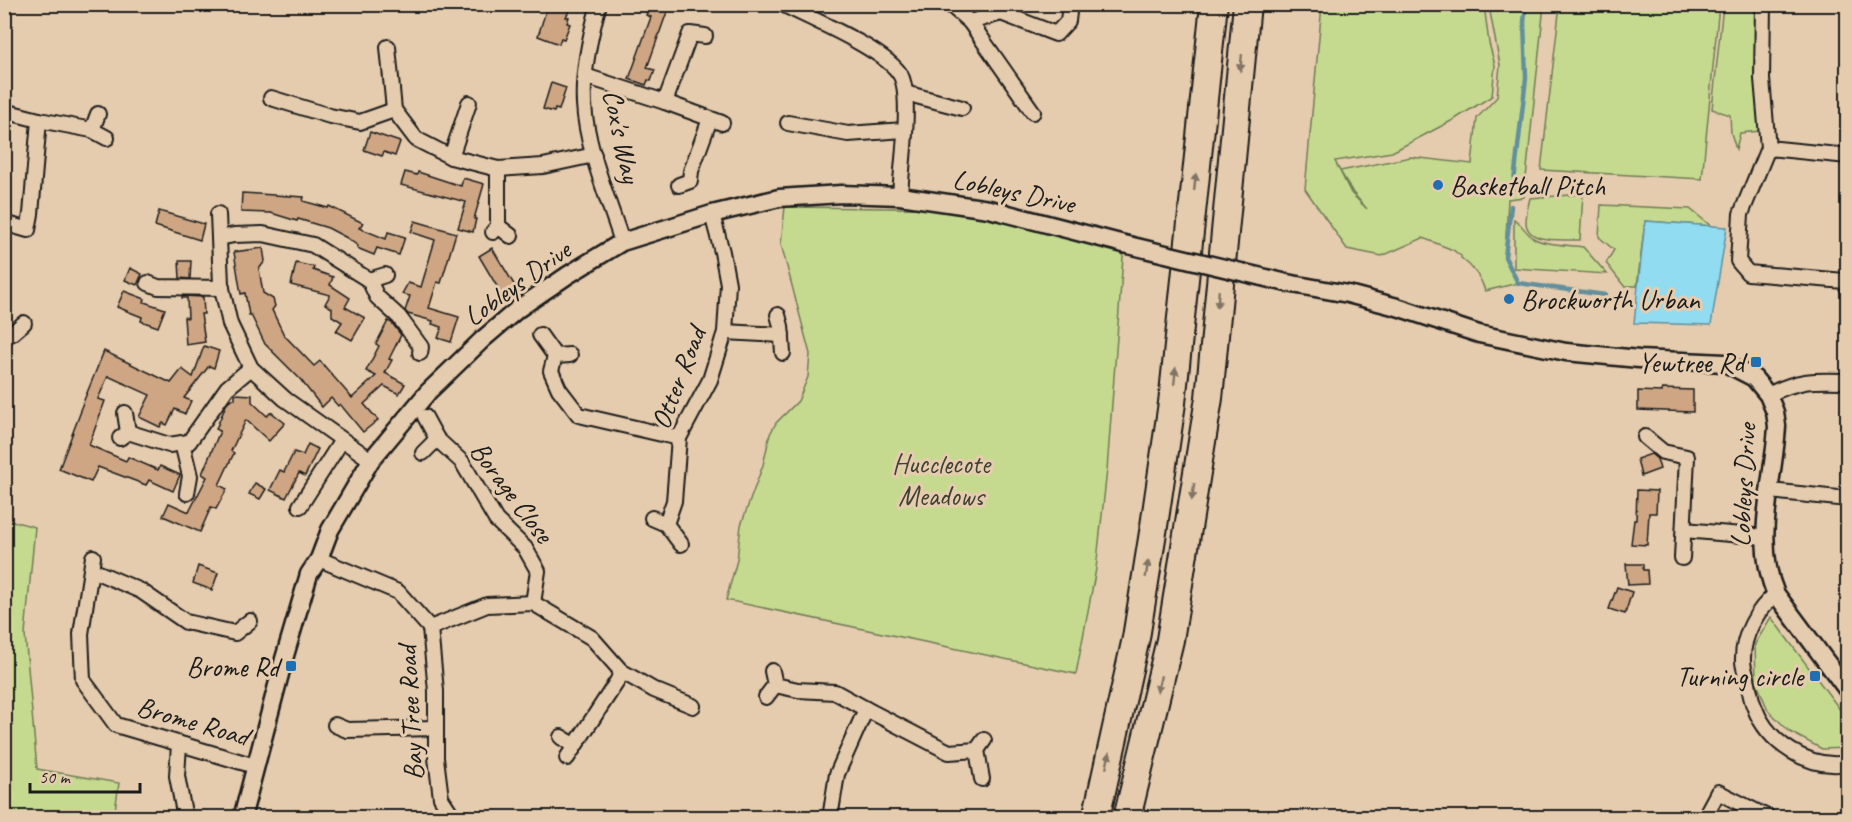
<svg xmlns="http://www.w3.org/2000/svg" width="1852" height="822" font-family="Caveat,sans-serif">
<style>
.green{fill:#c5da8f;stroke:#707b56;stroke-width:1.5}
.water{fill:#91dcf1;stroke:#628f9c;stroke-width:1.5}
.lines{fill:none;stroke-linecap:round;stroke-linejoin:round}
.stream{stroke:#628f9c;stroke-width:4.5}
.building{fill:#cea684;stroke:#1c1c1c;stroke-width:1.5}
.minor-casing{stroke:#1c1c1c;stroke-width:18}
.tertiary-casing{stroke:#1c1c1c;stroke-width:21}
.motorway-casing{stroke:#1c1c1c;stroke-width:30}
.minor{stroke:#e6ccae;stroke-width:14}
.tertiary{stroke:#e6ccae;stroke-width:16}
.motorway{stroke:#e6ccae;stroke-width:26}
.tertiary-bridge-casing{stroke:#1c1c1c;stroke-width:21;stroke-linecap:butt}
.tertiary-bridge{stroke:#e6ccae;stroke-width:16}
.oneway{fill:#817465}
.poi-dot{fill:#1f6fb2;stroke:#e6ccae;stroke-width:2}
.labels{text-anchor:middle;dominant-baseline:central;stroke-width:6;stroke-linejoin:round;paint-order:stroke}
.street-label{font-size:28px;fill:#1c1c1c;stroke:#e6ccae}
.poi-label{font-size:28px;fill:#1c1c1c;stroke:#e6ccae;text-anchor:end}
.park-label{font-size:28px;fill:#3e4233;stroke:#e6ccae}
</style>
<rect width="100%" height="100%" fill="#e6ccae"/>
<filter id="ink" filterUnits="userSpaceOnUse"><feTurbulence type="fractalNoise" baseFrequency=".0167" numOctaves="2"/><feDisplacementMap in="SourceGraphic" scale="12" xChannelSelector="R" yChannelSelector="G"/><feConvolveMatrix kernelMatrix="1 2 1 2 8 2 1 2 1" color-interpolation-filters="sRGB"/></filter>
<g filter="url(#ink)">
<g class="green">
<polygon points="1560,4 1719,5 1702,179 1541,170"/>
<path d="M 1322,5 L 1484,5 L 1489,43 L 1495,65 L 1492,96 L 1455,119 L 1392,152 L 1335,161 L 1351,193 L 1367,209 L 1353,193 L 1340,171 L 1411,157 L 1472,164 L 1477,118 L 1497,97 L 1500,65 L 1490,12 L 1491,5 L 1544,5 L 1524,197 L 1508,199 L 1505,257 L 1518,283 L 1485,291 C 1481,277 1473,267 1461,258 L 1461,256 L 1453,250 L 1423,238 L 1382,256 L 1347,249 L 1305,189 Z"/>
<polygon points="1723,5 1760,5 1760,131 1740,133 1736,149 1731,133 1730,115 1712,109"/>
<path d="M 1583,194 L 1580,240 C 1564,239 1527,245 1526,222 C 1526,215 1528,206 1530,198 Z"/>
<polygon points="1601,205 1690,209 1711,226 1645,221 1637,286 1624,286 1606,263 1614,250 1599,237"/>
<polygon points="785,207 989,209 1124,244 1107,470 1096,569 1076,674 726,600 737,560 741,525 763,465 770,434 776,423 798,401 808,377 810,354 781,244"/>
<path d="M 1514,219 C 1523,225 1526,234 1535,239 C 1545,245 1571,245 1583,247 L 1607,274 L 1514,268 Z"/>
<polygon points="5,519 35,527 25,634 37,769 119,783 114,817 5,817"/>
<polygon points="1771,617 1847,719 1847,748 1822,749 1790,732 1768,710 1756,681 1755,644"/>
</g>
<polygon class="water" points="1645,221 1727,227 1711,325 1634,323"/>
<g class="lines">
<g class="stream">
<polyline points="196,11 197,4"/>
<polyline points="1513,190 1526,78 1524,22 1526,4"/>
<polyline points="1511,206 1505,257 1518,283 1605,295"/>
</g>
</g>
<g class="building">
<polygon points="548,4 572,4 566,17 569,17 567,23 570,24 564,39 561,38 559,44 538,36"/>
<polygon points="650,4 668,9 647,68 655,70 651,81 648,80 646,85 629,79 651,17 646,15"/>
<polygon points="551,83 566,88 559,110 555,109 554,112 543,109"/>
<polygon points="370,132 400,142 395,156 384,152 382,156 364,150"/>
<polygon points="405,172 417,175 418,172 461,186 463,178 484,184 474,219 476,219 473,232 458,228 466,202 401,185"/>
<polygon points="242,193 304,197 303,201 328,208 329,206 363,223 359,228 386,239 388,232 405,237 399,255 377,248 374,255 357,248 358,246 347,238 328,228 298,219 297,221 271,213 241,212"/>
<polygon points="159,211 204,224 200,240 155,226"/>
<polygon points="415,221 456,233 441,283 437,282 429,308 459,317 451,342 438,338 442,327 432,324 433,321 408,314 405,311 410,296 402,294 408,283 421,287 435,240 411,232"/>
<polygon points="263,248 265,261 259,269 263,293 273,299 275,306 272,310 284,335 314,366 320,361 352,398 376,376 366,371 379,346 376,344 388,321 392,323 401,335 389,359 392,360 385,373 405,384 399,394 384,386 364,404 378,420 363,432 340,404 338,406 331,398 322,407 300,379 265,344 251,315 249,315 245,293 241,294 234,252"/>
<polygon points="492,248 515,286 502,295 479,256"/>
<polygon points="179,261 191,261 190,279 180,278"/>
<polygon points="296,263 314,267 313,270 333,277 330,285 350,298 345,307 365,318 352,340 336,331 342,322 332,316 332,308 325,304 330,295 291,285"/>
<polygon points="130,268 142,274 137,285 125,280"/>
<polygon points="124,291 145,299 144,302 165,309 158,327 141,321 142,317 117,307"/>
<polygon points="182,296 203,297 204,314 201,314 205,342 186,345 184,317 188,318 187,298 182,298"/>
<polygon points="204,346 219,351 214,368 209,366 184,398 191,401 185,414 175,409 167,425 163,423 160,427 139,417 150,395 108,376 98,399 105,401 89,445 126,461 128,457 158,470 160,466 180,475 173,491 149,480 146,485 98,467 91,482 59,469 81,411 80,410 104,351 171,383 182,369 193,377"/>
<polygon points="1662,389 1693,390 1693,412 1638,410 1638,391 1662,392"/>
<polygon points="235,394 252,395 252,402 267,416 271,412 285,423 269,441 246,420 231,451 234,453 219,485 227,489 216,509 211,507 200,532 163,516 169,503 189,512 207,477 202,474 220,431 216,429 226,405 231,399 235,399"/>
<polygon points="308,444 318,449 305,476 299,473 286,498 270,490 280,470 284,472 294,452 303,455"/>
<polygon points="1651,454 1657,459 1660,469 1641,476 1637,459"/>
<polygon points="255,483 266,489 260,499 249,494"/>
<polygon points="1637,490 1657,491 1656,513 1649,513 1647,545 1631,544 1634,520 1636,520"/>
<polygon points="1626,564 1643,564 1643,570 1647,570 1648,584 1628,585"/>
<polygon points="198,566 218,573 212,590 193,583"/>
<polygon points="1617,587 1632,592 1625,614 1609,609"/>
</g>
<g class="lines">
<defs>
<g id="minor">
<path d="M 599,4 C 590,36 582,71 584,104 C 586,147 609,201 622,242"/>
<polyline points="949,4 970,22 1033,112"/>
<polyline points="998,4 1001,13 1056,34 1068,21 1070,4"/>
<polyline points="1763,4 1762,79 1768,148 1741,214 1738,261 1748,273 1845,281 1848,288"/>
<path d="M 786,6 C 812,19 889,52 901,76 C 912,99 901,168 900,196"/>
<polyline points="970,22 1001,13"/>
<polyline points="388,47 394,110 416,139 451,157 498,169 543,166 594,155"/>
<polyline points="585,76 665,102 690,34 705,36"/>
<polyline points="905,93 962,108"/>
<polyline points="271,98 330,116 360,122 394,110"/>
<polyline points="665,102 722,123"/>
<polyline points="4,111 39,120"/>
<polyline points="788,123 848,134 904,130"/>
<polyline points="92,130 98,114"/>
<polyline points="1768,148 1848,156"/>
<polyline points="451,157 469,103"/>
<polyline points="679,185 690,181 691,171 710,119"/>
<polyline points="218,214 219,238"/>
<polyline points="4,223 28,230 31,214 39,120 92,130 107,138"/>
<polyline points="498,226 511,236"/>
<polyline points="493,232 498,226 498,169"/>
<polyline points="369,280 377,297 399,317 421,347 420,353"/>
<polyline points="148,283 158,287 222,288"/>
<polyline points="778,315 781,326 783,353"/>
<polyline points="725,332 782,335"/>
<polyline points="4,333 11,334 24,323"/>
<polyline points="540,335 555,356 551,371 559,389 579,415 679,438"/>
<polyline points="555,356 570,355"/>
<path d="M 1768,395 C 1799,379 1813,380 1848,381"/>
<polyline points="425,417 437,439 462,462 496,520 525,548 538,571 533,603"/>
<polyline points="128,432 169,445 189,442 227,388 251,368"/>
<polyline points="1645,437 1663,452 1687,457 1682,558"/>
<polyline points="120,438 128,432 125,413"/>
<polyline points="182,443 190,476 187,493"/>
<polyline points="423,453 437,439"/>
<polyline points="371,460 285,399 251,368 230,324 221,284 219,238 234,235 263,234 313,245 369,280 385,275"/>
<polyline points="1770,491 1848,499"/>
<polyline points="300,506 342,440"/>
<polyline points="652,518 666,524 681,544"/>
<polyline points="666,524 674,501 679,438 710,380 725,332 728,284 722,252 712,214"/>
<polyline points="1684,530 1765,537"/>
<polyline points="93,557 81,634 83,680 116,725 255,766"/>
<polyline points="319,559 398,592 430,628 436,691 436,758 441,798 454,818"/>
<polyline points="92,570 141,591 186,622 235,633 250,621"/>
<path d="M 1776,594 C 1757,609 1742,636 1743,661 C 1743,668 1747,676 1748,683 C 1750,691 1751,699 1754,706 C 1767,743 1809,770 1848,763"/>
<polyline points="430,628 487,605 533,603 592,638 621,671 654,690 693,706"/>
<polyline points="775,685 798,690 835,692 866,709"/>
<polyline points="766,697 775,685 772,671"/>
<polyline points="335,725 347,730 435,728"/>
<polyline points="561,737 574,745"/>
<polyline points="179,744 177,776 185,818"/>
<polyline points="977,750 982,779"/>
<polyline points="567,758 618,680 621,671"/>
<polyline points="830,818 837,774 866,709 949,752 977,750 984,740"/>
<polyline points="1704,818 1718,792 1769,818"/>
</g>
<g id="tertiary">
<path d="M 1287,283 L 1348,294 L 1397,307 L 1479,334 L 1566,352 L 1639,359 L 1725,363 L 1754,378 L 1768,395 L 1775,412 L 1777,426 C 1774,480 1753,542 1776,594 L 1848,691"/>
<polyline points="242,818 284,659 309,574 319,559 330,530 371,460 428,392 483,339 518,309 568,275 622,242 712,214 779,198 841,194 900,196 989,209 1124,244"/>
</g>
<g id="motorway">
<polyline points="1096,818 1136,638 1154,526 1172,403 1214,4"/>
<polyline points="1127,818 1170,640 1209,398 1247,4"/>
</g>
</defs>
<use href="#minor" class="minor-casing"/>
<use href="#tertiary" class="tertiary-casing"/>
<use href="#motorway" class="motorway-casing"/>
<use href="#minor" class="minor"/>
<use href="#tertiary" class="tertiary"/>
<use href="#motorway" class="motorway"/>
<defs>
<polyline id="tertiary-bridge" points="1124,244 1287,283"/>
</defs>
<use href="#tertiary-bridge" class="tertiary-bridge-casing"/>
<use href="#tertiary-bridge" class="tertiary-bridge"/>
</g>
<defs><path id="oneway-solid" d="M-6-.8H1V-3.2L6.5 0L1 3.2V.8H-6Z" transform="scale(1.5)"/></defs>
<g class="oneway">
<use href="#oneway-solid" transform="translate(1241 63) rotate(96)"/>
<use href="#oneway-solid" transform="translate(1195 182) rotate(-84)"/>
<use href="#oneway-solid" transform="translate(1218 299) rotate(96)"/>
<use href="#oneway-solid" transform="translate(1175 376) rotate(-84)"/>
<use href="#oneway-solid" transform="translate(1193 492) rotate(99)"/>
<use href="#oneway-solid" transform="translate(1147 569) rotate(-81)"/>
<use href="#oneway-solid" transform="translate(1159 684) rotate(103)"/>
<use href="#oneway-solid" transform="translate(1108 760) rotate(-78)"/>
</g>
</g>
<g class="poi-dot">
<circle cx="1438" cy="185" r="6"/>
<circle cx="1509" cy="299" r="6"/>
<rect x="1750" y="356" width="12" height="12" rx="3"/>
<rect x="285" y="660" width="12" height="12" rx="3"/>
<rect x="1809" y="670" width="12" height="12" rx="3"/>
</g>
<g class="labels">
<g class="street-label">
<text transform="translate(622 136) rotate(78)">Cox's Way</text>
<text transform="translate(1014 191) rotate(12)">Lobleys Drive</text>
<text transform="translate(517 283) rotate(-36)">Lobleys Drive</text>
<text transform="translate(678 378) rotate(-69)">Otter Road</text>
<text transform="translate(1743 485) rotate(-87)">Lobleys Drive</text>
<text transform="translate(512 492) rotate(53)">Borage Close</text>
<text transform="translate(410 713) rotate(-93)">Bay Tree Road</text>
<text transform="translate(193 721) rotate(16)">Brome Road</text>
</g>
<g class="poi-label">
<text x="1450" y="185" text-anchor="start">Basketball Pitch</text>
<text x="1521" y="299" text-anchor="start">Brockworth Urban</text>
<text x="1744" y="362">Yewtree Rd</text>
<text x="279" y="666">Brome Rd</text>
<text x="1803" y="676">Turning circle</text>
</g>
<g class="park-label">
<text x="941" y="463">Hucclecote<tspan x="941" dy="32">Meadows</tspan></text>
</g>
</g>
<rect width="1852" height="822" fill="none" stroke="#e6ccae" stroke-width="24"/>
<rect x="12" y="12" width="1828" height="798" fill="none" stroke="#1c1c1c" stroke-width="2" filter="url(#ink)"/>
<path d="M30 783v9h110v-9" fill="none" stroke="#1c1c1c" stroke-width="3"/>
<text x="39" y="783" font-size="18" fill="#1c1c1c" stroke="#e6ccae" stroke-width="4.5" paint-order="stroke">50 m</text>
</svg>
